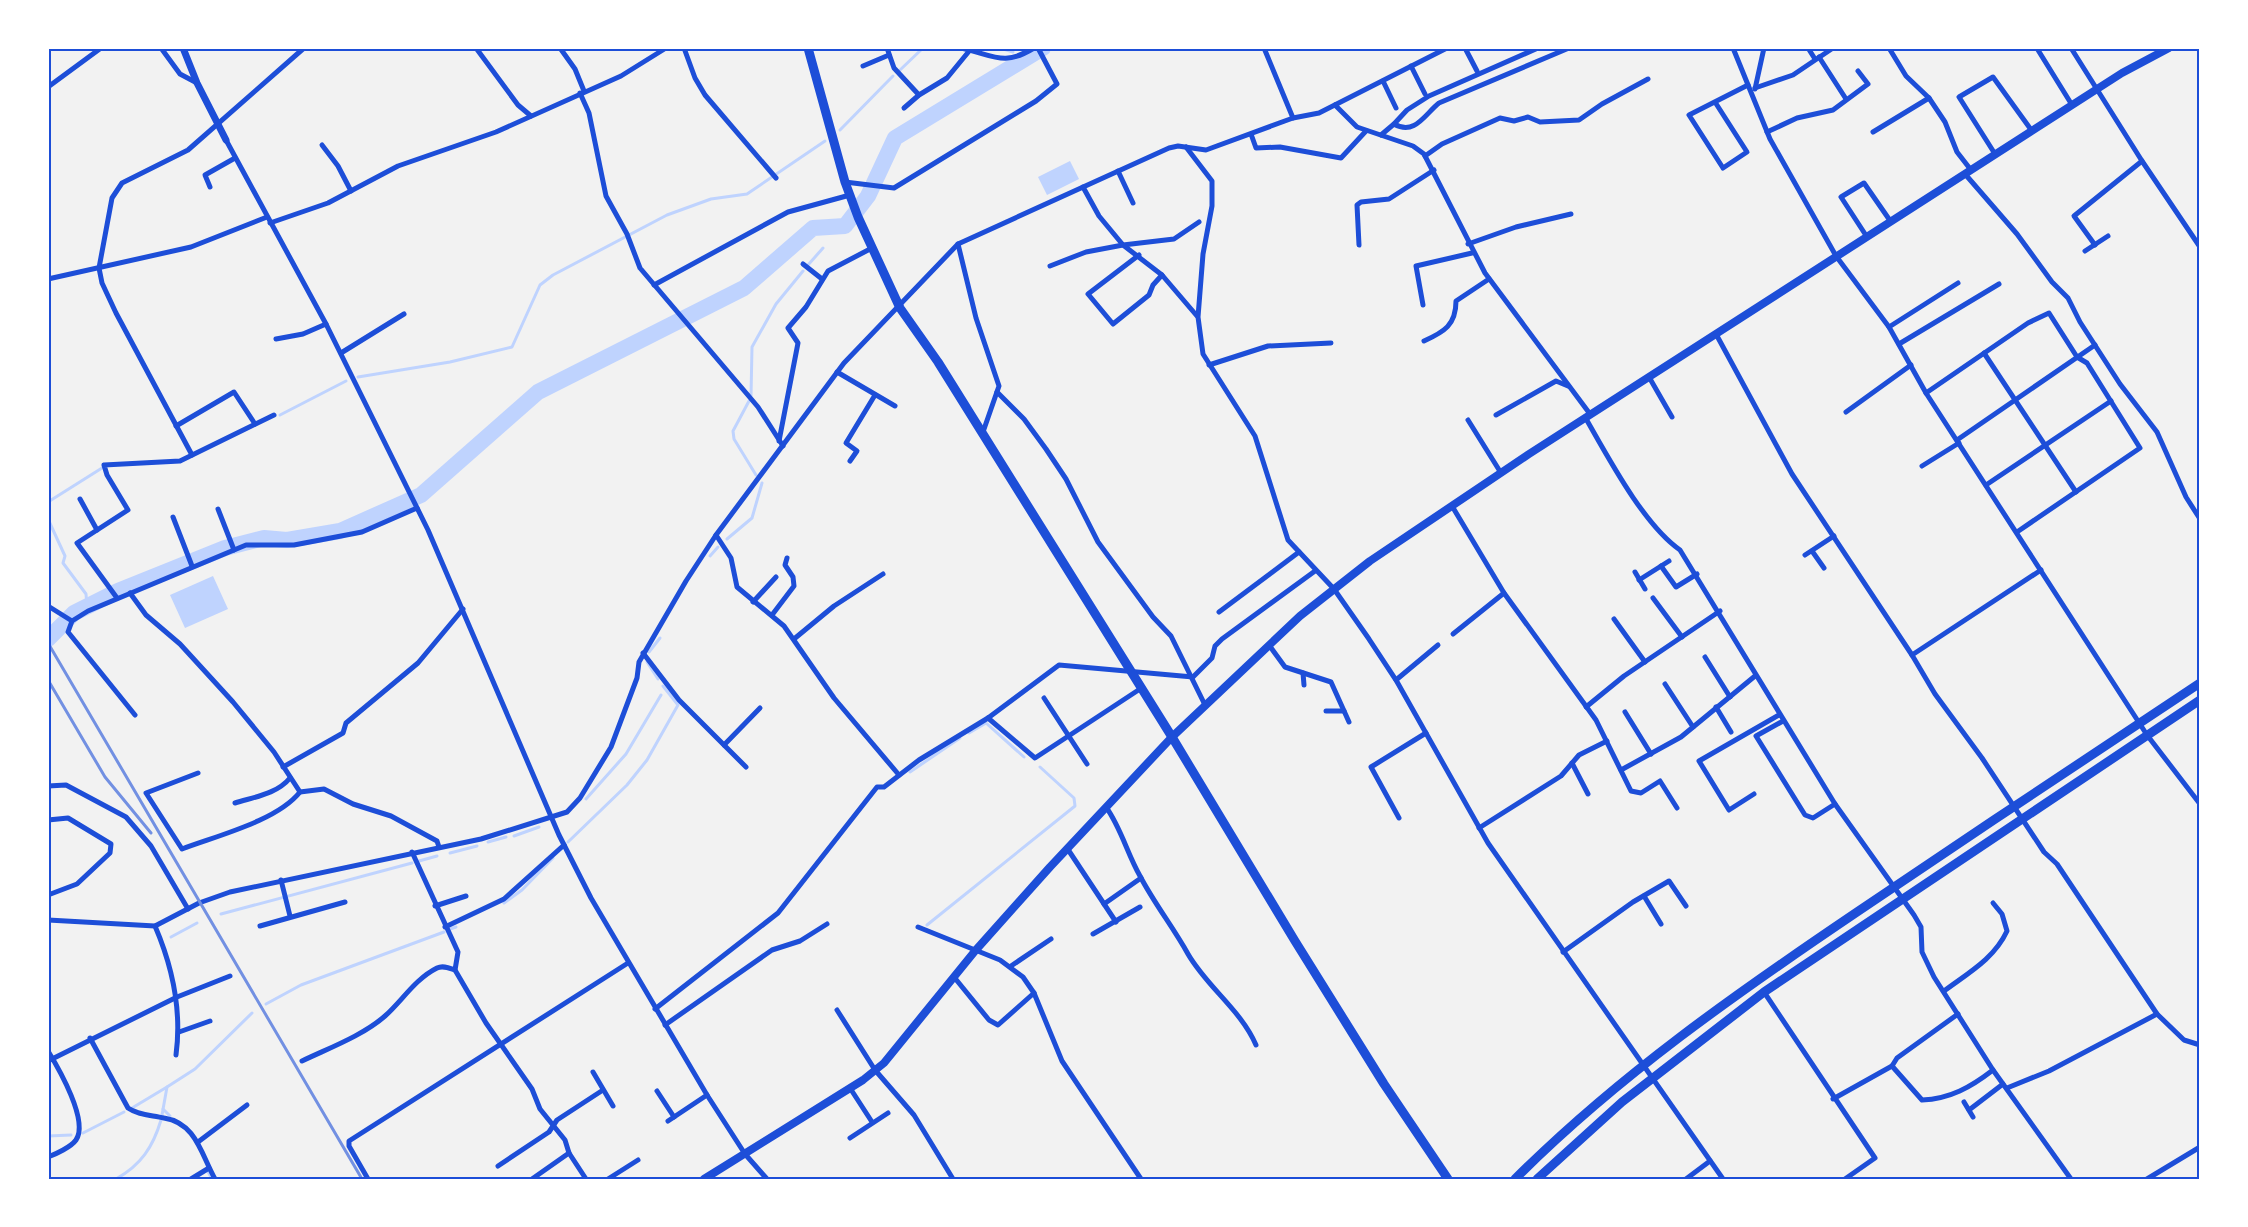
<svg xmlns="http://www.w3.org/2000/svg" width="2248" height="1227" font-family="Poppins,sans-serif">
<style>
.water{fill:#bfd3fe}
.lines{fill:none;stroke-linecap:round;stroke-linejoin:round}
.stream{stroke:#bfd3fe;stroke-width:3}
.river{stroke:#bfd3fe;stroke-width:16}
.minor{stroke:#1d4ed8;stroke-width:5}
.tertiary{stroke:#1d4ed8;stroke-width:7}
.secondary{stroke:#1d4ed8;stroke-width:8}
.primary{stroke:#1d4ed8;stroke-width:9}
.trunk{stroke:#1d4ed8;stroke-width:9}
.rail{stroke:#7290e2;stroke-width:3}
.neatline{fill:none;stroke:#1d4ed8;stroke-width:2}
</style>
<rect width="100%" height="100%" fill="#f2f2f2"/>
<g class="water">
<polygon points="1070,161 1079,179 1047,195 1038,177"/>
<polygon points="213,576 228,609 185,628 170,595"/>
</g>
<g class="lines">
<g class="stream">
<polyline points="1000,48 1013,52"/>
<polyline points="900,70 923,48"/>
<polyline points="840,130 893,76"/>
<polyline points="808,265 823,248"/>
<polyline points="358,377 450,362 512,347 540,285 553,275 667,215 711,199 747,194 825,141"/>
<polyline points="751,396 752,347 776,304 803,271"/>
<polyline points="749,401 733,431 734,439 756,475"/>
<polyline points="280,415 346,381"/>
<polyline points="48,502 102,468"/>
<polyline points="48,519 65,556 63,563 86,594 87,606"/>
<polyline points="727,539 752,518 762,483"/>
<polyline points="710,556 718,547"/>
<polyline points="649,652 660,638"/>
<polyline points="647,662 658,679"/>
<polyline points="969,733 986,723 1024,757"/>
<polyline points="910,772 960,738"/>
<polyline points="586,799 626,754 661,695"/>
<polyline points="514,836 539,827"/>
<polyline points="488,842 506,837"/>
<polyline points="568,842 627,785 647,760 678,705 663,686"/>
<polyline points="450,853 477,846"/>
<polyline points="419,861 437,856"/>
<polyline points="504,903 522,890 553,858"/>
<polyline points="221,914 412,863"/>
<polyline points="927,925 1075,806 1074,798 1040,767"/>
<polyline points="450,929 456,927"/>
<polyline points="171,937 197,923"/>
<polyline points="266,1004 301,985 444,932"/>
<polyline points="132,1108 167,1087"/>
<polyline points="163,1109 170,1116"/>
<polyline points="162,1115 167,1087 195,1069 252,1013"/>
<polyline points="83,1133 124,1112"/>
<polyline points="48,1136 71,1135"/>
<polyline points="207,1170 212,1179"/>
<path d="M 116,1179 C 141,1165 153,1147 161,1120"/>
</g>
<polyline class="river" points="48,639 74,613 118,591 225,548 264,538 287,540 340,531 421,495 538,392 744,288 813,228 845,226 868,196 895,138 1043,48"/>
<g class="minor">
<polyline points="161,48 180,74 197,83"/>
<polyline points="476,48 518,105 531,116"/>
<polyline points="560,48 575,69 584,91"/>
<polyline points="684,48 695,78 705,95 776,178"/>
<polyline points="887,48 894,68 919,95"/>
<path d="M 961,48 C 994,55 1003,67 1034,48"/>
<polyline points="1264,48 1293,118"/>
<polyline points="1465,48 1477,71"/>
<polyline points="1733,48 1770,139 1836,256 1889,327 1926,393 2147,735 2200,804"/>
<polyline points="1808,48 1815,59"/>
<polyline points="1889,48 1906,76 1929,98 1945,122 1957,152 1971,170"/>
<polyline points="2071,48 2142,161 2074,216 2095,245"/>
<polyline points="2038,50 2072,105"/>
<polyline points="1819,57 1846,99"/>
<polyline points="863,66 889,55"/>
<polyline points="1411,66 1425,94"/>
<polyline points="1383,81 1396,108"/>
<polyline points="48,87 101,48"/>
<polyline points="1755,88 1793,75 1833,48"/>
<polyline points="1755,89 1764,48"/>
<polyline points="580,93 589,113 606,196 627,234 640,268 758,407 783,446"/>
<polyline points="1715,102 1747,152 1723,168 1689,115 1748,85"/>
<polyline points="1335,105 1357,127 1413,146 1424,154 1485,273 1590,414"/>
<polyline points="904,108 919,95 947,78 970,50"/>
<polyline points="1394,124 1407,110 1429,96 1538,48"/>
<polyline points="1767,132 1797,118 1833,110 1868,84 1858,71"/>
<polyline points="1873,132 1929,98"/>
<polyline points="1251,134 1256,148 1280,147 1341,158 1366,131"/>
<path d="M 1381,135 L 1394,124 C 1415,136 1425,114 1439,103 L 1569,48"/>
<polyline points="226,140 326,324 428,530 559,835 591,898 707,1095 745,1154 767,1179"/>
<polyline points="322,145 338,166 351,191"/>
<polyline points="1186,147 1212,181 1212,206 1203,254 1198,317 1203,354 1255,436 1288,540 1334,589 1369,639 1396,680 1488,843 1723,1179"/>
<polyline points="1995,154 1959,97 1993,77 2032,131"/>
<polyline points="1425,156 1442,144 1500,118 1514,121 1528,117 1540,122 1579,120 1602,104 1648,79"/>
<polyline points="2142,161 2200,247"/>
<polyline points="1118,171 1133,203"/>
<polyline points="1965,174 2017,234 2052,282 2068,298 2080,322 2120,384 2157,432 2186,497 2200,519"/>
<polyline points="845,182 894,188 1036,101 1057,84 1038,48"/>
<polyline points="210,187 205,175 235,158"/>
<polyline points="1083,187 1099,216 1123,245 1174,239 1199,222"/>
<polyline points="270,223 328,203 398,166 496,132 621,76 666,48"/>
<polyline points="1867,237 1841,197 1864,183 1891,222"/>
<polyline points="958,244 976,318 999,386 983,432"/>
<polyline points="1468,244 1516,227 1571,214"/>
<polyline points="1359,245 1357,205 1361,202 1389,199 1434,170"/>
<polyline points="2085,251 2108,236"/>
<polyline points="1139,255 1088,294 1113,324 1149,295 1153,285 1162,275"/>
<polyline points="803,264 822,279"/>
<polyline points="1050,266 1086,252 1123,245 1162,275 1197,316"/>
<polyline points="48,279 191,247 267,217"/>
<polyline points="654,285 788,212 850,195"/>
<polyline points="1423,305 1416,266 1472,253"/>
<polyline points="1889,327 1958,283"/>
<polyline points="1716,334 1792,474 1912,655 1935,694 1982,758 2044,852 2057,864 2157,1014 2184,1040 2200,1045"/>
<polyline points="276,339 303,334 326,324"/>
<path d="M 1424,341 C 1444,332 1456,325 1456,301 L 1489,279"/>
<polyline points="1899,344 1999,284"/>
<polyline points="341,353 404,314"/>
<polyline points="1984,353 2076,492"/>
<polyline points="1209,365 1268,346 1331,343"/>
<polyline points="837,372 895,406"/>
<polyline points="1649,377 1672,417"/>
<polyline points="997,392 1024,419 1046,449 1066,479 1098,542 1153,617 1171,636 1205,705"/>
<polyline points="1926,393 2028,323 2049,313 2077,357 2087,363 2140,448 2017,532"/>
<polyline points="1846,412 1911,365"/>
<polyline points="1496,415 1556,381 1568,386"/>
<path d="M 1585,417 C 1608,457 1643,524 1680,550 L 1835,804 L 1914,915 L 1921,927 L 1922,952 L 1934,977 L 1993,1070 L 2071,1179"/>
<polyline points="1468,420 1501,473"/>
<polyline points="176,426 234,392 255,424"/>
<polyline points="1957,440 2095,345"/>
<polyline points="779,441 798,343 788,328 806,307 828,271 872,248"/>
<polyline points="192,455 116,313 102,283 99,268 112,198 122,183 188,150 304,48"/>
<polyline points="850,461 857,451 846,443 875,395"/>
<polyline points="1922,466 1959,443"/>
<polyline points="1986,485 2111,401"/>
<polyline points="80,499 97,530"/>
<polyline points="1452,506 1504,593 1596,720 1631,791 1641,793 1660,781 1677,808"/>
<polyline points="218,509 234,550"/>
<polyline points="173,517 192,566"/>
<polyline points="716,535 731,558 737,587 784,626 834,698 899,775"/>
<polyline points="1812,551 1824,568"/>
<polyline points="1805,555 1834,536"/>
<polyline points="1661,566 1676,587 1697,574"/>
<polyline points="1635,572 1645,589"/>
<polyline points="1639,580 1669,561"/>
<polyline points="130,593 146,615 180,644 233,702 274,752 300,792 324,789 353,804 391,816 437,841 439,847"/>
<polyline points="117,598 77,543 128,510 107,475 104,465 180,461 274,415"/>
<polyline points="1653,598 1682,637"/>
<polyline points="753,602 776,577"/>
<polyline points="48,606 72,621"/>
<polyline points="1219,612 1299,552"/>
<polyline points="772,615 794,586 793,577 785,565 787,558"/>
<polyline points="1614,619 1645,662"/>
<polyline points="1453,634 1504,593"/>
<polyline points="794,639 834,606 883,574"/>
<polyline points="1269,645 1285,667 1331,682 1349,722"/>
<polyline points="643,653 679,700 746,767"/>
<polyline points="1912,655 2041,570"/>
<polyline points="1705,657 1730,697"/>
<polyline points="1303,673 1304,685"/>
<polyline points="1396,680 1438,645"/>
<polyline points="1665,684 1693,727"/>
<polyline points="1044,698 1087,764"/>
<polyline points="1586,707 1624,676 1720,611"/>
<polyline points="1716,707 1731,732"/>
<polyline points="1326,711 1344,711"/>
<polyline points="1625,712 1651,754"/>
<polyline points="135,715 68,632 72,621 88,611 246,545 294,545 362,532 417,508"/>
<polyline points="988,718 1035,758 1140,689"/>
<polyline points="1783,721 1756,736 1805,815 1813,818 1835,804"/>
<polyline points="724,745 760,708"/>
<polyline points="1572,763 1588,794"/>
<polyline points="283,767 343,733 346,723 418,663 463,609"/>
<polyline points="1621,770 1681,737 1755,676"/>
<path d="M 198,773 L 146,793 L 182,849 C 216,836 277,821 300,792"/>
<polyline points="48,786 66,785 126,817 151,846 188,909"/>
<polyline points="1754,794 1729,810 1699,761 1779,715"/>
<path d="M 235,803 C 254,797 277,794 290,778"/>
<path d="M 1106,807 C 1121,828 1127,853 1140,876 C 1154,903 1173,927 1188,954 C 1207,987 1241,1010 1256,1045"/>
<polyline points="1399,818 1371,767 1426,733"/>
<polyline points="48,820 68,818 111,844 110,853 77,884 48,895"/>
<polyline points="1479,828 1561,776 1579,755 1607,741"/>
<polyline points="1067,848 1116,922"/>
<polyline points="412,852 458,952 455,970 486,1023 532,1089 540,1109 565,1140 569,1153 586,1179"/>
<polyline points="281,880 290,916"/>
<polyline points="1644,896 1661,924"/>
<polyline points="1104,904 1141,878"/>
<polyline points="435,906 466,896"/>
<polyline points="48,920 155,926 199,903 230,892 481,839 567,812 580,798 611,747 637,678 639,662 686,581 716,535 844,363 958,244 1169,148 1178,146 1206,150 1293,118 1319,113 1447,48"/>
<path d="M 155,926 C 173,968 182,1010 176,1055"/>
<polyline points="260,926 345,902"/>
<polyline points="445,927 504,899 564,845"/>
<polyline points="918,927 1000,960 1023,977 1034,993 1062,1061 1141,1179"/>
<polyline points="1093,934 1140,907"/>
<polyline points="1563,952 1633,902 1669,881 1686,906"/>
<polyline points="1011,966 1051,939"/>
<polyline points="954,977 989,1020 998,1025 1034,993"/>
<path d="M 1944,991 C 1968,973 1994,959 2007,931 L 2002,914 L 1993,903"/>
<polyline points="1764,992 1875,1158 1845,1179"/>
<polyline points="655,1009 778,913 877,787 884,787 919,760 988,718 1059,665 1193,677 1212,658 1215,646 1222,639 1315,571"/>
<polyline points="837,1010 875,1070 914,1115 953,1179"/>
<polyline points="665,1025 772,950 800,941 827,924"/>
<polyline points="179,1032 210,1021"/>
<path d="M 90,1038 L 128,1108 C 138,1115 151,1115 164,1118 C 196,1123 201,1154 215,1179"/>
<path d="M 48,1051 C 59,1069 89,1121 76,1140 C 71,1147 56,1154 48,1157"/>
<polyline points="48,1061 177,997 230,976"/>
<path d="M 302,1061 C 329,1048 362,1036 385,1016 C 402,1001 415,979 437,968 C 443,965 449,968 455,970"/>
<polyline points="1892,1066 1897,1058 1958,1014"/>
<polyline points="593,1072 613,1106"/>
<polyline points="850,1088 872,1122"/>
<polyline points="2007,1088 2049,1071 2157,1014"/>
<polyline points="657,1091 674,1117"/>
<path d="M 1833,1099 L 1892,1066 L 1922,1100 C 1950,1099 1971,1087 1993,1070"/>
<polyline points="1964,1102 1973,1117"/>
<polyline points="1969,1110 2003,1084"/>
<polyline points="668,1121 707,1095"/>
<polyline points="850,1138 888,1113"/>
<polyline points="198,1142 247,1105"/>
<polyline points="498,1166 549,1132 557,1120 603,1090"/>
<polyline points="191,1179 209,1168"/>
<polyline points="368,1179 349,1146 349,1141 628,963"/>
<polyline points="532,1179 569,1153"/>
<polyline points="608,1179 638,1160"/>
<polyline points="1686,1179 1710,1161"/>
<polyline points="2147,1179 2200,1147"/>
</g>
<polyline class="tertiary" points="183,48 197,83 226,140"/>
<polyline class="secondary" points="704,1179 863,1080 884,1063 975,951 1050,867 1172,737 1300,616 1370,561 1529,454 2122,73 2169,48"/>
<polyline class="primary" points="808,48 845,182 858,217 900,308 938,362 1172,737 1295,941 1384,1084 1448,1179"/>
<g class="trunk">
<path d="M 1515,1179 C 1618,1076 1737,993 1857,912 C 1971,835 2085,759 2200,683"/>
<polyline points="1537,1179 1622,1102 1764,992 2200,700"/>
</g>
<g class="rail">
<polyline points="48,643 362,1179"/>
<polyline points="48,680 105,777 151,833"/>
</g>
</g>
<rect width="2248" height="1227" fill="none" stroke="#ffffff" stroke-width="99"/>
<rect x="50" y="50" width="2148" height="1128" class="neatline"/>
</svg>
